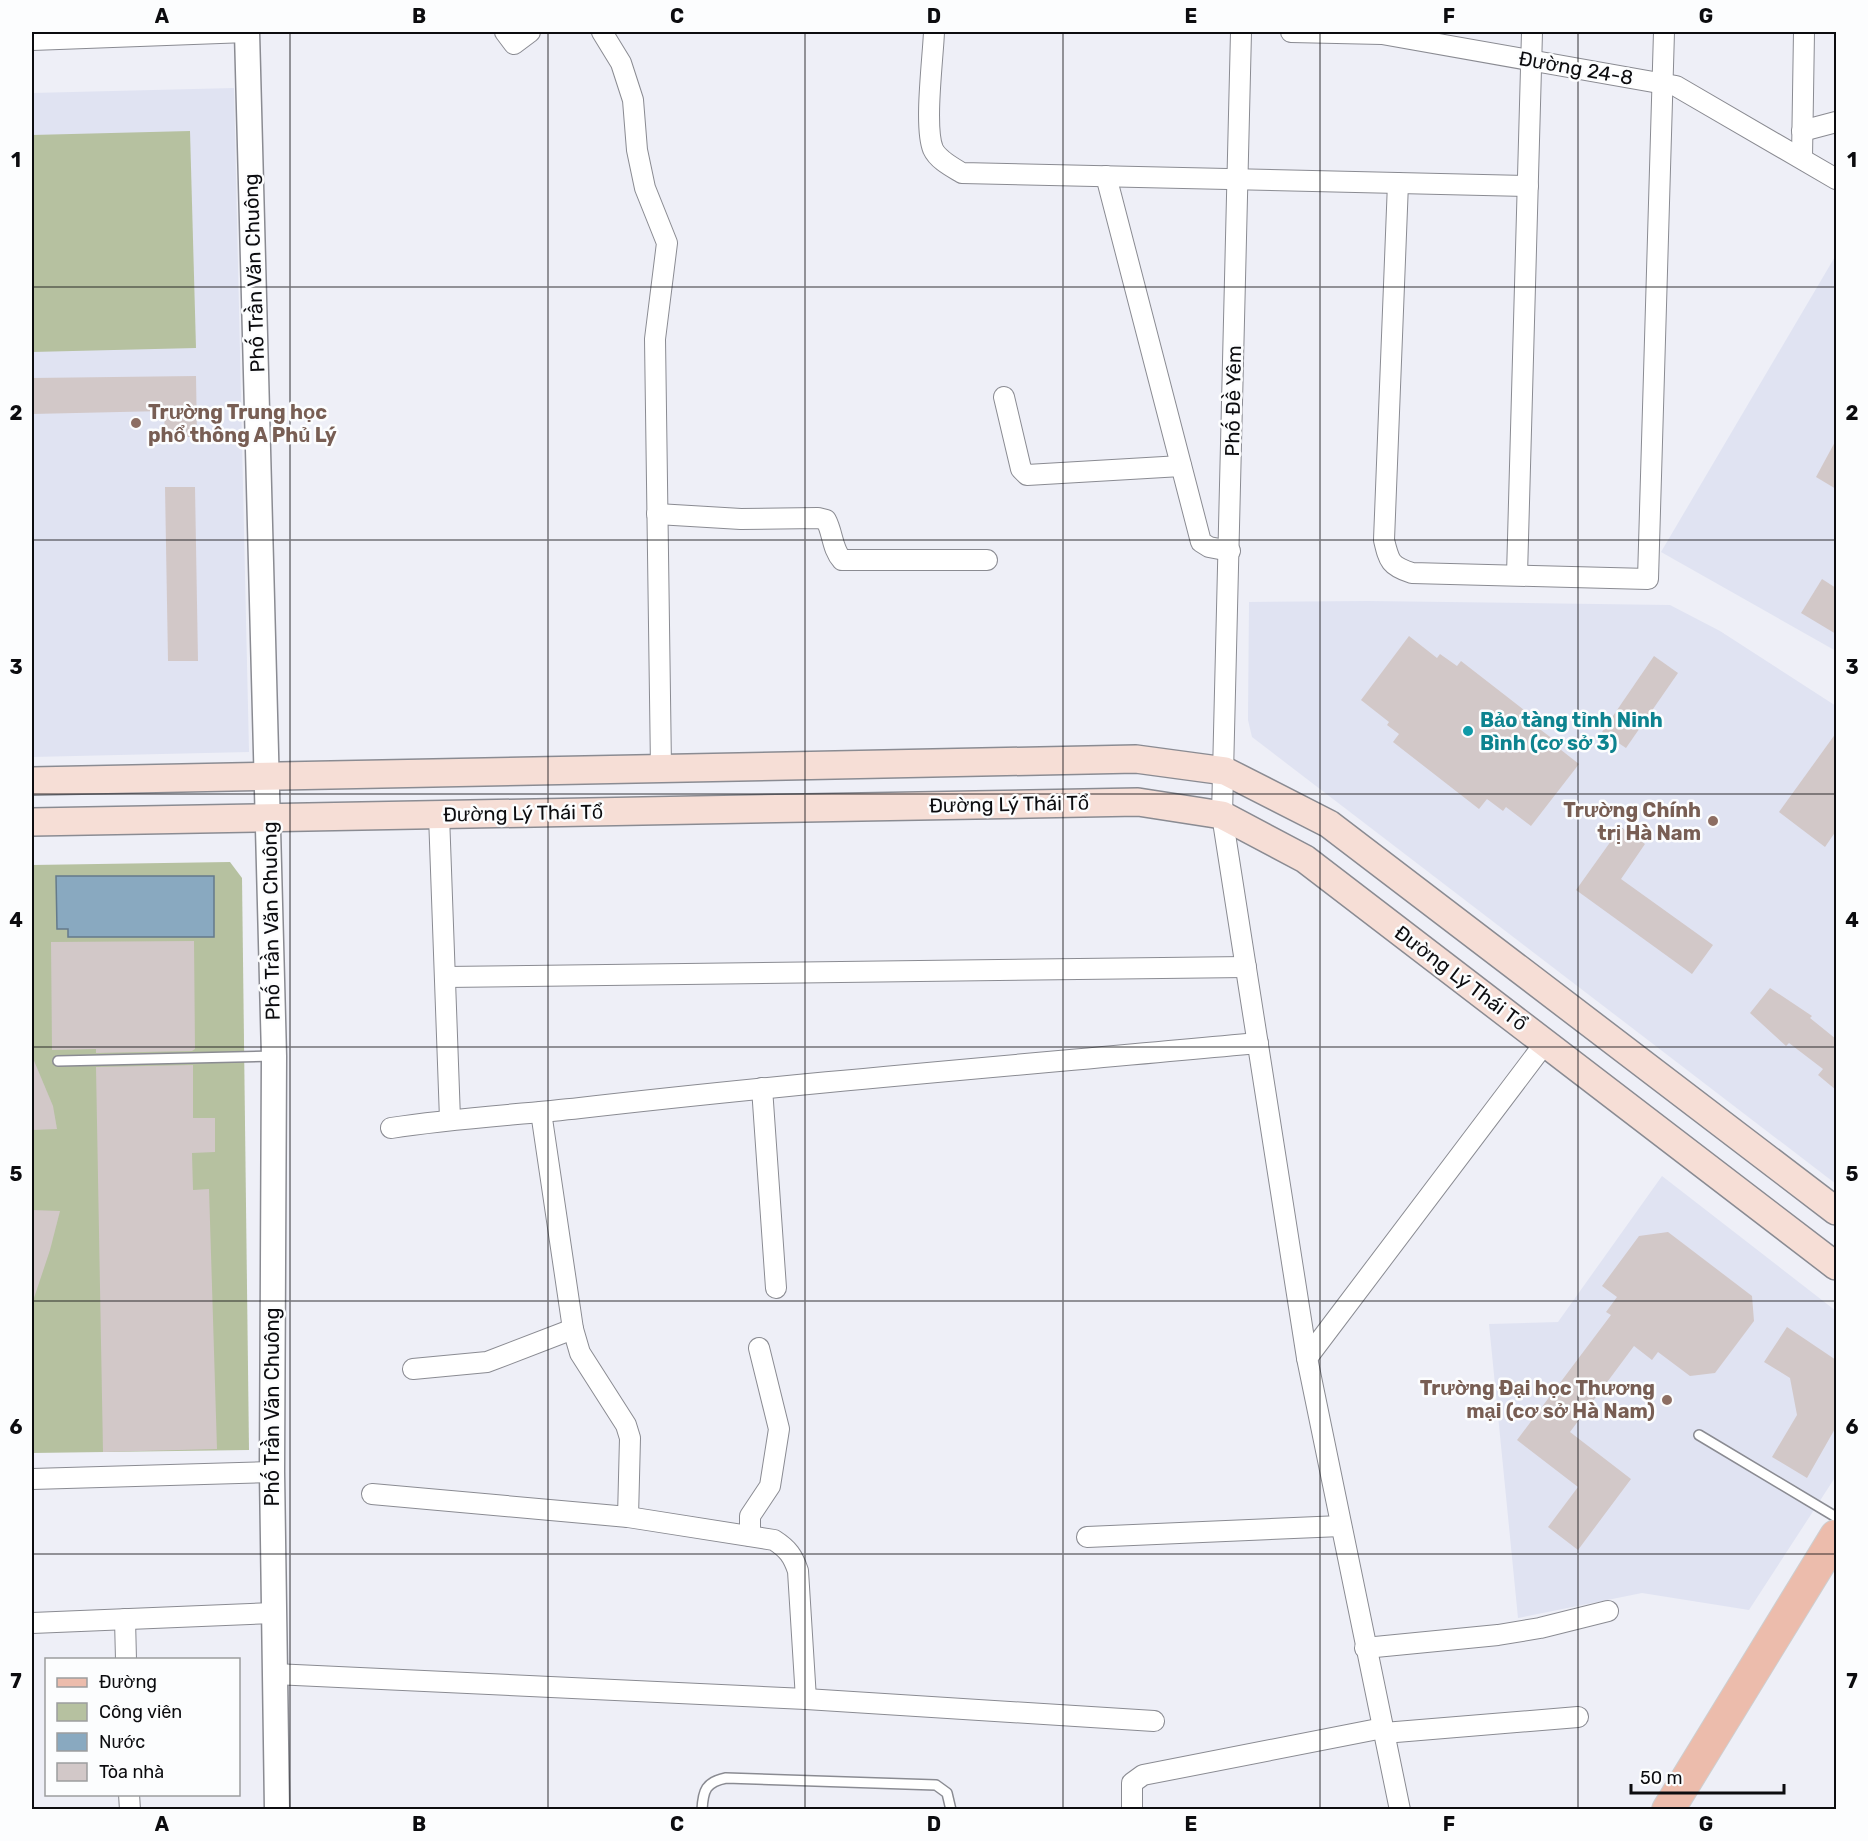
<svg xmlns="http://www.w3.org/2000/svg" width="1868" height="1841" font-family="Rubik,sans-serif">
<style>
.built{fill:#e0e3f2}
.green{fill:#b6c1a0}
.water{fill:#89a9c0;stroke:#647a8b;stroke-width:1.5}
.building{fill:#d2c8c8}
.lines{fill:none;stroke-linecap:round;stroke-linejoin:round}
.service-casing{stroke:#8a8b92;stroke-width:12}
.minor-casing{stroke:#8a8b92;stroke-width:22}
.tertiary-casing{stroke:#8a8b92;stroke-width:27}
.secondary-casing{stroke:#8a8b92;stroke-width:30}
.primary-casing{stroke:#cececf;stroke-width:34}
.service{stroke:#fff;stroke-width:9}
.minor{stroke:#fff;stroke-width:20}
.tertiary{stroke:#fff;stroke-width:24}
.secondary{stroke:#f6ded6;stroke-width:27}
.primary{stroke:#ecbcac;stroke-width:32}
.grid{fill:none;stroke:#0c0c0f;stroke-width:1.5;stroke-opacity:0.55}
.education-dot{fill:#8d6e63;stroke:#fcfdfe;stroke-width:2}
.culture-dot{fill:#0f9aa8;stroke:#fcfdfe;stroke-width:2}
.labels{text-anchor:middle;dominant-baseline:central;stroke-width:5;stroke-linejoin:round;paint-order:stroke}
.street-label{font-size:20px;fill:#0c0c0f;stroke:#fcfdfe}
.education-label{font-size:20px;font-weight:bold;fill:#785e54;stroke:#fcfdfe;text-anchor:end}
.culture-label{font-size:20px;font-weight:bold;fill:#0d838f;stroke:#fcfdfe;text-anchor:start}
.neatline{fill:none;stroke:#0c0c0f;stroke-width:2}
.grid-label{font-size:20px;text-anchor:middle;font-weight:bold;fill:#0c0c0f}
</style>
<rect width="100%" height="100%" fill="#eeeff7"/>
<g class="built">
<polygon points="234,88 249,752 32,757 32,93"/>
<polygon points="1836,255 1836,651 1661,552"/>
<polygon points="1368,601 1670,605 1720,631 1836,706 1836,1184 1252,737 1248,720 1249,602"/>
<polygon points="1662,1176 1836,1311 1836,1476 1749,1610 1642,1593 1518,1618 1489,1324 1558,1322"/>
</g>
<g class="green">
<polygon points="190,131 196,348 32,352 32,135"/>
<polygon points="230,862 242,878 249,1450 32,1453 32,865"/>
</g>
<polygon class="water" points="56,876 214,876 214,937 68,937 68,929 57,929"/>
<g class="building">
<polygon points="196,376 197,437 165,437 164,411 32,414 32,378"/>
<polygon points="1836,440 1836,489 1816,477"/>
<polygon points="165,487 195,487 198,661 168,661"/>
<polygon points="1822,579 1836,588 1836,634 1801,613"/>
<polygon points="1409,636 1437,658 1440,654 1457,666 1461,661 1541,723 1537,727 1558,743 1556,746 1579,764 1531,826 1506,807 1503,811 1487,799 1479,809 1393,742 1399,734 1387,725 1389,722 1361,700"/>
<polygon points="1654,656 1678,673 1626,748 1602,732"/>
<polygon points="1836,733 1836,831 1825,847 1779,812"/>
<polygon points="1621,827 1645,844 1621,879 1713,945 1692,974 1576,890"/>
<polygon points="194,941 195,1049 192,1051 96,1053 96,1049 52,1050 51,942"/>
<polygon points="1770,988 1812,1016 1810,1018 1836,1039 1836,1090 1818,1075 1823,1069 1789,1043 1786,1046 1750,1013"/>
<polygon points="32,1056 53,1106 57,1129 32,1130"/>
<polygon points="193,1065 193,1118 215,1118 215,1152 192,1153 193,1190 209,1189 217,1449 103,1452 96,1067"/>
<polygon points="32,1210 60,1211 50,1250 34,1298 32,1297"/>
<polygon points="1668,1232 1752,1296 1754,1321 1715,1373 1690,1376 1658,1352 1652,1360 1634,1346 1570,1432 1631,1479 1578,1550 1548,1527 1578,1487 1517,1440 1611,1315 1606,1312 1617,1297 1602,1286 1639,1236"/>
<polygon points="1787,1327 1836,1360 1836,1427 1807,1478 1772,1457 1797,1415 1790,1378 1764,1362"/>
</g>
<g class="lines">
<defs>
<g id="service">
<polyline points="58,1061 274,1056"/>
<polyline points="1699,1435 1836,1517"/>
<path d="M 702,1810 C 703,1790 706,1782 726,1778 L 936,1785 L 947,1793 L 951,1810"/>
</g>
<g id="minor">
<polyline points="505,32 514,44 530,32"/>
<polyline points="602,32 621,63 633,100 637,150 645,188 667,243 655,339 661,768"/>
<path d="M 934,32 C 933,58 924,127 933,149 C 938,160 952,167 962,173 L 1528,186"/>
<polyline points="1241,32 1222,815 1307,1358 1400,1810"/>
<polyline points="1291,32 1382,34 1676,86 1836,179"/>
<polyline points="32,40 247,32"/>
<polyline points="1802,131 1836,122"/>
<polyline points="1802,157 1804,32"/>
<polyline points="1106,176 1201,542 1209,547 1230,551"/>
<path d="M 1398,183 L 1384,540 C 1389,561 1390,566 1412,573 L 1648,579 L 1664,32"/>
<polyline points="1004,397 1021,469 1027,475 1181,466"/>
<path d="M 657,514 L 741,519 L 818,518 L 826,520 C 833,533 832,549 842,560 L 987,560"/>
<polyline points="1517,575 1532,32"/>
<polyline points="439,815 450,1119"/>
<polyline points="445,977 1246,967"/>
<polyline points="762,1088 776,1288"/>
<polyline points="541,1112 573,1329 580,1353 626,1425 630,1438 628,1517"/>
<path d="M 391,1128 C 454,1118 517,1115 580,1108 C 806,1082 1032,1064 1258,1043"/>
<polyline points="1307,1358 1545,1043"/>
<polyline points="413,1369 487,1362 573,1329"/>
<polyline points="32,1479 272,1472"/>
<path d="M 372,1494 L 628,1517 L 774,1540 C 788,1549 793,1556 798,1571 L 806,1699"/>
<polyline points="750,1536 750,1516 770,1486 779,1429 759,1348"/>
<polyline points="1087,1537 1341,1526"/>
<polyline points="125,1619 126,1660"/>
<polyline points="32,1623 273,1613"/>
<polyline points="1365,1648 1498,1635 1540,1628 1608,1611"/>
<polyline points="274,1674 806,1699 1154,1721"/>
<polyline points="1384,1733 1578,1717"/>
<polyline points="129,1794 130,1810"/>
<polyline points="1132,1810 1132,1783 1143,1775 1383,1728"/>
</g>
<polyline id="tertiary" points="247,32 274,1056 272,1472 277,1810"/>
<g id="secondary">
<polyline points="32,781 1136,759 1225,771 1329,824 1836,1211"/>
<polyline points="32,822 1138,802 1222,815 1305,859 1836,1266"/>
</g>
<polyline id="primary" points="1668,1810 1836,1536"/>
</defs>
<use href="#service" class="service-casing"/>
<use href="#minor" class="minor-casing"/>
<use href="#tertiary" class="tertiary-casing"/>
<use href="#secondary" class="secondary-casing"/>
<use href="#primary" class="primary-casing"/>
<use href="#service" class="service"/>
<use href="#minor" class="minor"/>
<use href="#tertiary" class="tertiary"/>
<use href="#secondary" class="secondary"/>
<use href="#primary" class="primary"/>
</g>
<path class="grid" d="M 290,32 L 290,1810M 548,32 L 548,1810M 805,32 L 805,1810M 1063,32 L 1063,1810M 1320,32 L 1320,1810M 1578,32 L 1578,1810M 32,287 L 1836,287M 32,540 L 1836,540M 32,794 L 1836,794M 32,1047 L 1836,1047M 32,1301 L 1836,1301M 32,1554 L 1836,1554"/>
<g class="education-dot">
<circle cx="136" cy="423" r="6"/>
<circle cx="1713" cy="821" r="6"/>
<circle cx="1667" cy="1400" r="6"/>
</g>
<circle class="culture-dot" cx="1468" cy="731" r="6"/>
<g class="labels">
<g class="street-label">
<text transform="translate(1576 68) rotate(10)">Đường 24-8</text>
<text transform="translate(254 273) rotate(-92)">Phố Trần Văn Chuông</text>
<text transform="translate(1233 401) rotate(-89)">Phố Đề Yêm</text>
<text transform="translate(1009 804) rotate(-1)">Đường Lý Thái Tổ</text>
<text transform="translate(523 813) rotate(-1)">Đường Lý Thái Tổ</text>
<text transform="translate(271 921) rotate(-91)">Phố Trần Văn Chuông</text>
<text transform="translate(1461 978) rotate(37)">Đường Lý Thái Tổ</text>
<text transform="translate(272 1407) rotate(-90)">Phố Trần Văn Chuông</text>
</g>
<g class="education-label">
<text x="148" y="412" text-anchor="start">Trường Trung học<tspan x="148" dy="23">phổ thông A Phủ Lý</tspan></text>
<text x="1701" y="810">Trường Chính<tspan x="1701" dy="23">trị Hà Nam</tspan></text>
<text x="1655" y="1388">Trường Đại học Thương<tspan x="1655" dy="23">mại (cơ sở Hà Nam)</tspan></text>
</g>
<g class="culture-label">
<text x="1480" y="720">Bảo tàng tỉnh Ninh<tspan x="1480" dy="23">Bình (cơ sở 3)</tspan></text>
</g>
</g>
<rect width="1868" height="1841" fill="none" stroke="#fcfdfe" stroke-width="66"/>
<rect x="45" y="1658" width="195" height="138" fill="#fcfdfe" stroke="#9c9d9e" stroke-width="1.5"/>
<rect x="57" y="1678" width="30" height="9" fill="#ecbcac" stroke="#9c9d9e" stroke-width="1.5"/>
<text x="99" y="1688" font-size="18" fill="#0c0c0f">Đường</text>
<rect x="57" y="1703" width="30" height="18" fill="#b6c1a0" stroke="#9c9d9e" stroke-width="1.5"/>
<text x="99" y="1718" font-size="18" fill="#0c0c0f">Công viên</text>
<rect x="57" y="1733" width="30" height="18" fill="#89a9c0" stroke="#9c9d9e" stroke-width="1.5"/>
<text x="99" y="1748" font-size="18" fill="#0c0c0f">Nước</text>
<rect x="57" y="1763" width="30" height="18" fill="#d2c8c8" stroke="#9c9d9e" stroke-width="1.5"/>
<text x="99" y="1778" font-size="18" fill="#0c0c0f">Tòa nhà</text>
<path d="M1631 1784v9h153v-9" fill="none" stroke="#0c0c0f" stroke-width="3"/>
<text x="1640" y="1784" font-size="18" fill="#0c0c0f" stroke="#fcfdfe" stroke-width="4.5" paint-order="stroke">50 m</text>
<rect x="33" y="33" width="1802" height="1775" class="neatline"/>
<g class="grid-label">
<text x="162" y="23">A</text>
<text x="419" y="23">B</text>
<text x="677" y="23">C</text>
<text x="934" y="23">D</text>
<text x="1191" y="23">E</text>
<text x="1449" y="23">F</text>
<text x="1706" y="23">G</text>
<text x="16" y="167">1</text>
<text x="1852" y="167">1</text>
<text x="16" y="420">2</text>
<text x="1852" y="420">2</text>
<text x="16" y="674">3</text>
<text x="1852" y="674">3</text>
<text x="16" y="927">4</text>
<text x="1852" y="927">4</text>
<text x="16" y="1181">5</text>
<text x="1852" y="1181">5</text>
<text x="16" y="1434">6</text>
<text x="1852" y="1434">6</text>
<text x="16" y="1688">7</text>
<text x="1852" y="1688">7</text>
<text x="162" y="1831">A</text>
<text x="419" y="1831">B</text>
<text x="677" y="1831">C</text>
<text x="934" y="1831">D</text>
<text x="1191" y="1831">E</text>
<text x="1449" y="1831">F</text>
<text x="1706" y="1831">G</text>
</g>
</svg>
